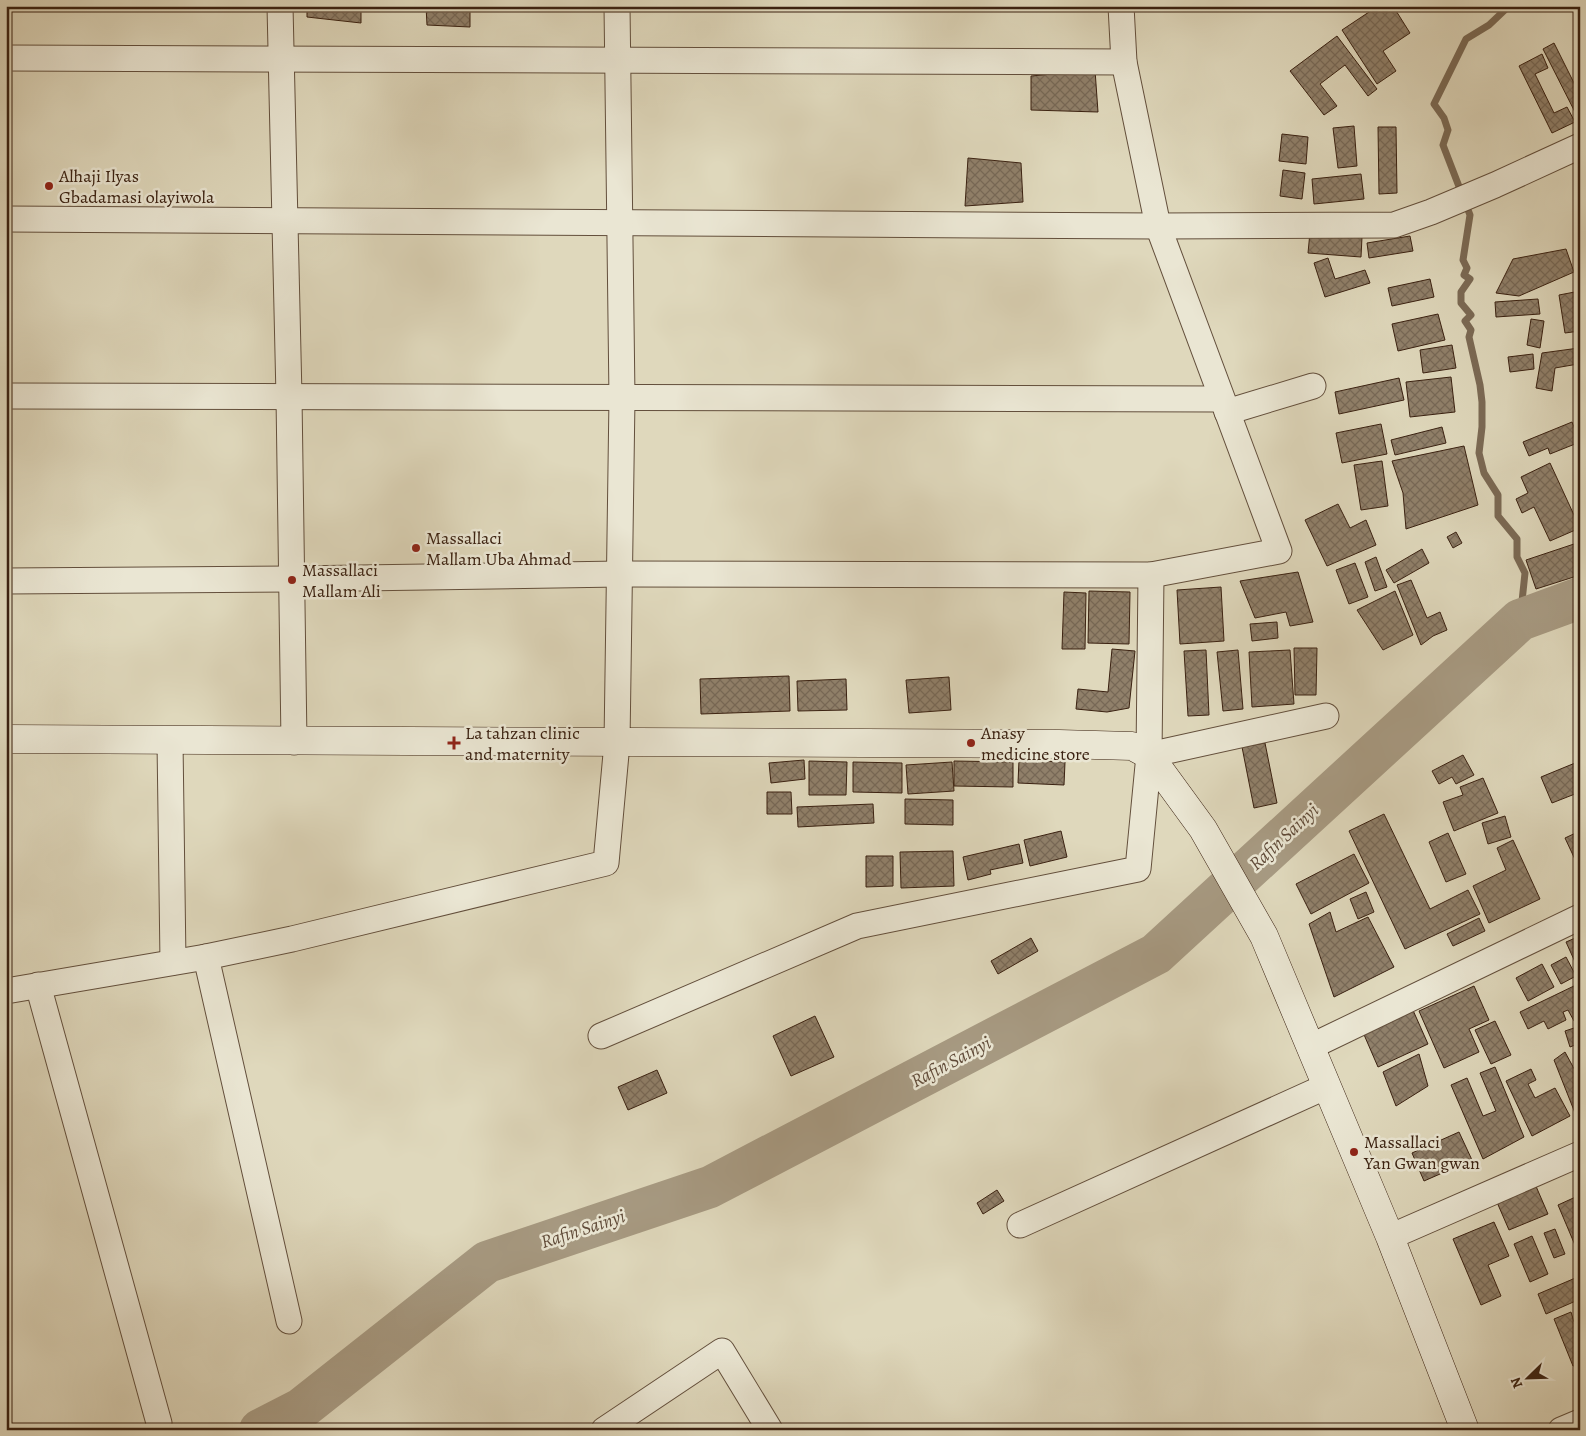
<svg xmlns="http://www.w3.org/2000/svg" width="1586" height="1436" font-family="Alegreya,serif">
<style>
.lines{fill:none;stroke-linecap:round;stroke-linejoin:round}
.stream{stroke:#7b6a55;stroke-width:7}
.river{stroke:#a79a82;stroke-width:42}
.building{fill:url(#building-cross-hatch);stroke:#3a2111}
.street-casing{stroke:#634f3c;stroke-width:27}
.secondary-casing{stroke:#3a2111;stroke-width:29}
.street{stroke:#eae6d3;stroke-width:25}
.secondary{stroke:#eae6d3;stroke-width:28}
.poi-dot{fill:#8f2418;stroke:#eae6d3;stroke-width:2}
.labels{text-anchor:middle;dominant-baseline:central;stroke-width:5;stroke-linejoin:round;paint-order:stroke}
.poi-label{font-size:18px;fill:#3a2111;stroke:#eae6d3;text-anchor:start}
.water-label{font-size:19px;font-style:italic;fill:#604b39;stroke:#eae6d3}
</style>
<defs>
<pattern id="building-cross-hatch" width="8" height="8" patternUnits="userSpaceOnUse" patternTransform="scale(1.25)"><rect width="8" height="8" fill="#90806a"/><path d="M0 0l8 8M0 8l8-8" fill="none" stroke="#776856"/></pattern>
</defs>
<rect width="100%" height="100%" fill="#dfd8bc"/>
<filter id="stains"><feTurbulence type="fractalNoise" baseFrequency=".004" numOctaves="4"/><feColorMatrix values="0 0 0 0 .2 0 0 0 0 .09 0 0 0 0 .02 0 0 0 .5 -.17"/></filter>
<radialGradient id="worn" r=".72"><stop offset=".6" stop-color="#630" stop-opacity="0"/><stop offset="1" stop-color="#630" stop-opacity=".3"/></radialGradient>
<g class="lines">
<polyline class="stream" points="1509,6 1489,25 1466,39 1434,104 1444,118 1448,130 1443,145 1470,215 1463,260 1467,268 1464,275 1470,279 1461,292 1461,303 1471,315 1465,321 1471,330 1469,337 1480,385 1482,402 1482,427 1479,453 1484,473 1498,495 1498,516 1517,539 1517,557 1525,573 1520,620"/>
<polyline class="river" points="260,1430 301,1409 487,1262 710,1187 1156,954 1520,620 1580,598"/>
</g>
<g class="building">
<polygon points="307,6 361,6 361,23 307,17"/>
<polygon points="426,6 470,6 470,27 427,25"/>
<polygon points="1378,6 1393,6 1410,33 1383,51 1396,71 1377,84 1342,30"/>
<polygon points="1337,36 1377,89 1368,96 1345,65 1320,84 1337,106 1324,115 1290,71"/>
<polygon points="1554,43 1580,95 1580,122 1543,49"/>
<polygon points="1542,54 1548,68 1535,74 1554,113 1567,107 1575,122 1552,133 1519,66"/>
<polygon points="1095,70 1098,112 1031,110 1031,76"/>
<polygon points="1354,126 1357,166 1338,168 1333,128"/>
<polygon points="1378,127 1396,127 1397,193 1379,194"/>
<polygon points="1282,134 1308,137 1306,164 1279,161"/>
<polygon points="968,158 1021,163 1023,202 965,206"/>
<polygon points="1283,170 1305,173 1302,199 1280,196"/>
<polygon points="1361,174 1364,199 1314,204 1312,179"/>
<polygon points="1310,232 1362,237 1361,257 1308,253"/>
<polygon points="1410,236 1413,251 1369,258 1367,243"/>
<polygon points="1566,249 1574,272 1519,296 1496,293 1513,259"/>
<polygon points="1328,258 1335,279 1365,270 1370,283 1325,297 1314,263"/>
<polygon points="1430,279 1434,297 1392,306 1388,288"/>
<polygon points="1580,291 1580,331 1565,333 1559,295"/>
<polygon points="1538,299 1540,314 1496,317 1495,302"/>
<polygon points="1438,314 1445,340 1398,351 1392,324"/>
<polygon points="1531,319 1544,321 1540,348 1527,345"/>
<polygon points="1452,345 1456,368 1423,373 1420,350"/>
<polygon points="1579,348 1578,364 1555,368 1552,391 1536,388 1542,353"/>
<polygon points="1533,354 1534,369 1510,372 1508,357"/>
<polygon points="1451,377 1455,412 1410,417 1406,382"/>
<polygon points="1399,378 1404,400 1339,414 1335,392"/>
<polygon points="1572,422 1580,442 1550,454 1548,448 1529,456 1523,442"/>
<polygon points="1381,424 1387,454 1342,463 1336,433"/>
<polygon points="1442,427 1446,443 1395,455 1391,440"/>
<polygon points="1464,446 1478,505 1406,529 1403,493 1392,461"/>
<polygon points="1382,461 1388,506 1361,510 1354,465"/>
<polygon points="1550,463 1580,528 1550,541 1534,507 1522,513 1516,499 1528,493 1521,477"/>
<polygon points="1338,504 1350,528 1366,520 1376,545 1327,566 1305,520"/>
<polygon points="1456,532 1462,543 1453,548 1447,537"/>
<polygon points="1580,542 1580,575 1536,589 1526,560"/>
<polygon points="1422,549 1429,563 1394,583 1386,570"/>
<polygon points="1376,557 1387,587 1375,591 1365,562"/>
<polygon points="1355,563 1368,597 1349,604 1336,570"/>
<polygon points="1298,572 1313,622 1290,626 1286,612 1255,618 1240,581"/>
<polygon points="1411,580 1427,618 1440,612 1447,630 1433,636 1421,645 1397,585"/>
<polygon points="1221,587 1224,641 1180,644 1177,590"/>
<polygon points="1089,591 1130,592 1129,644 1088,643"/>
<polygon points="1395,591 1413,635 1383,650 1357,610"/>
<polygon points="1064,592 1086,593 1085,649 1062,649"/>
<polygon points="1277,622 1278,638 1252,641 1250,624"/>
<polygon points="1294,648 1317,648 1316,695 1295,695"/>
<polygon points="1112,649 1135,651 1129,708 1107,712 1076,709 1078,689 1108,692"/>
<polygon points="1206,650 1209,715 1188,716 1184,651"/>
<polygon points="1238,650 1243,709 1223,711 1217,652"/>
<polygon points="1290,650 1294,704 1252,707 1249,652"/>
<polygon points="789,676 790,711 701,714 700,679"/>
<polygon points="949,677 951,710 909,713 906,680"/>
<polygon points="846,679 847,710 798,711 797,681"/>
<polygon points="1265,743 1277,803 1254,808 1242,747"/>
<polygon points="1463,755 1474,775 1456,784 1452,777 1439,784 1432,771"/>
<polygon points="804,760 805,779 771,783 769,763"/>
<polygon points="1019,760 1065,762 1064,785 1018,783"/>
<polygon points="809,761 847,762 846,795 809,795"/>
<polygon points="954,761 1013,762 1013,787 954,786"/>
<polygon points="1580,761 1580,792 1552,803 1541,777"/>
<polygon points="853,762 902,763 902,793 853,792"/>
<polygon points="952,762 954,791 908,794 906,765"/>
<polygon points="1483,778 1498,813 1454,831 1443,802 1463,795 1460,787"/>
<polygon points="767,792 791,792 792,814 767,814"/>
<polygon points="905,799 953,800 953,825 905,824"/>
<polygon points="873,804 874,823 798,827 797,807"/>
<polygon points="1384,814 1430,909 1468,890 1480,914 1405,949 1349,831"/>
<polygon points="1505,816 1511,837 1488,844 1482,823"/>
<polygon points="1061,831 1067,857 1030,866 1024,840"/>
<polygon points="1580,831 1580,868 1579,868 1565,838"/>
<polygon points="1448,833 1466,874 1446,882 1429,842"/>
<polygon points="1513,840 1540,899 1489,923 1473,886 1506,870 1497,848"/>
<polygon points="1019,844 1023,863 990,870 991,874 968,880 963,857"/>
<polygon points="953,851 954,886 901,888 900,852"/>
<polygon points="1354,854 1369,883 1311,914 1296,884"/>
<polygon points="866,856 893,856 893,886 866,887"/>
<polygon points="1366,892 1374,912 1358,919 1350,899"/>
<polygon points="1330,912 1336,932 1368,917 1394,967 1334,997 1309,924"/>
<polygon points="1479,918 1485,931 1453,946 1447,934"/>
<polygon points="1580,936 1580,973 1566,942"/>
<polygon points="1031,938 1038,951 998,974 991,961"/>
<polygon points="1566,957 1576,976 1561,984 1551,965"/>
<polygon points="1542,964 1554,987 1528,1001 1516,978"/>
<polygon points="1576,985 1580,993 1580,1019 1574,1021 1568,1010 1563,1012 1566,1020 1548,1029 1544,1021 1528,1029 1520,1012"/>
<polygon points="1474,986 1489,1020 1469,1029 1479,1052 1444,1068 1419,1011"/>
<polygon points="1412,1008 1428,1044 1378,1067 1362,1030"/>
<polygon points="815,1016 834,1057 791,1076 773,1036"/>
<polygon points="1495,1021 1511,1055 1491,1064 1475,1030"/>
<polygon points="1580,1026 1580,1043 1570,1047 1565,1031"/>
<polygon points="1565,1052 1578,1076 1580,1075 1580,1110 1575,1113 1554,1060"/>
<polygon points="1419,1054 1428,1086 1396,1106 1383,1072"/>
<polygon points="1495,1067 1524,1137 1483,1159 1451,1085 1467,1078 1483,1116 1496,1111 1480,1073"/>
<polygon points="1531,1069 1536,1080 1528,1084 1535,1098 1555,1088 1570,1116 1532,1136 1506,1081"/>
<polygon points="657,1070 667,1093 628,1110 618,1087"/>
<polygon points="1459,1132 1472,1160 1424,1181 1412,1153"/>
<polygon points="1535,1184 1548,1214 1509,1230 1496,1200"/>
<polygon points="997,1190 1004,1201 983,1214 977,1203"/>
<polygon points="1580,1195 1580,1257 1558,1205"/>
<polygon points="1494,1222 1509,1256 1488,1265 1501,1296 1481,1305 1453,1239"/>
<polygon points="1555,1229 1565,1254 1554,1258 1544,1233"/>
<polygon points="1532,1236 1548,1274 1530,1282 1514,1244"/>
<polygon points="1580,1276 1580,1303 1578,1300 1546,1314 1538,1294"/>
<polygon points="1571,1312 1574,1322 1580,1320 1580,1364 1573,1366 1554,1319"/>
</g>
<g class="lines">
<defs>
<g id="street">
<polyline points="280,6 289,397 294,742"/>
<polyline points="6,58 1124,62"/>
<polyline points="6,219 1158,226 1394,225 1431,212 1495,185 1580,146"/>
<polyline points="6,396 1221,399"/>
<polyline points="1227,412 1313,386"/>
<polyline points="6,581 292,579 620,574 1151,575 1279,551 1158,226 1124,62 1121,6"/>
<polyline points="170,741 173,962"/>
<polyline points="1149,755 1326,716"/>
<polyline points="206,957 289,1321"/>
<polyline points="38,985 159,1423"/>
<polyline points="6,991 206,957 292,939 606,863 617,743 622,398 617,6"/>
<polyline points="601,1036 857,926 1138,869 1149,755 1151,575"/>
<polyline points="1310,1047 1580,917"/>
<polyline points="1020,1225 1327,1086"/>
<polyline points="1390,1237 1580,1154"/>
<polyline points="604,1430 722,1351 770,1430"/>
<polyline points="1561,1430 1580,1422"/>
</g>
<polyline id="secondary" points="6,739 1059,744 1132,746 1149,755 1203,829 1264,936 1390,1237 1465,1430"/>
</defs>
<use href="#street" class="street-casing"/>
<use href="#secondary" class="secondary-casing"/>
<use href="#street" class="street"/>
<use href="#secondary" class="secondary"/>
</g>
<g class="poi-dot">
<circle cx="49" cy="186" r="5"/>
<circle cx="416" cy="548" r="5"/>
<circle cx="292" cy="580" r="5"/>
<path d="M451.5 735.5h5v5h5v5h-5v5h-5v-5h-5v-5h5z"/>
<circle cx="971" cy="743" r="5"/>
<circle cx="1354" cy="1152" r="5"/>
</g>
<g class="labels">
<g class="poi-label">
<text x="59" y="176">Alhaji Ilyas<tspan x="59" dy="21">Gbadamasi olayiwola</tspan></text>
<text x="426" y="538">Massallaci<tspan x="426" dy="21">Mallam Uba Ahmad</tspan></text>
<text x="302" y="570">Massallaci<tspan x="302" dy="21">Mallam Ali</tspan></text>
<text x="465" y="733">La tahzan clinic<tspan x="465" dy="21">and maternity</tspan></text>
<text x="981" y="733">Anasy<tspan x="981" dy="21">medicine store</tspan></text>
<text x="1364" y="1142">Massallaci<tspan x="1364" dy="21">Yan Gwan gwan</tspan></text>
</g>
<g class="water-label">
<text transform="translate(1284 837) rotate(-43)">Rafin Sainyi</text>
<text transform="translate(951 1062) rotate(-28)">Rafin Sainyi</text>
<text transform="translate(583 1229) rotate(-18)">Rafin Sainyi</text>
</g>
</g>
<rect width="1586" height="1436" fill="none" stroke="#dfd8bc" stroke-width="25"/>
<rect x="8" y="8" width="1571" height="1421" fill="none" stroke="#3a2111" stroke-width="2.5"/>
<rect x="12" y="12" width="1561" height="1411" fill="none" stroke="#3a2111"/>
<g transform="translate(1528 1378) rotate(247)" stroke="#eae6d3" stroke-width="4" paint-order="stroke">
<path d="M0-4L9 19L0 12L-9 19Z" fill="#3a2111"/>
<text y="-8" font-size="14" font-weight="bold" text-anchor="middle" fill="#3a2111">N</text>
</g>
<rect width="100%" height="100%" filter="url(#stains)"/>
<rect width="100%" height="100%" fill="url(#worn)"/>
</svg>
